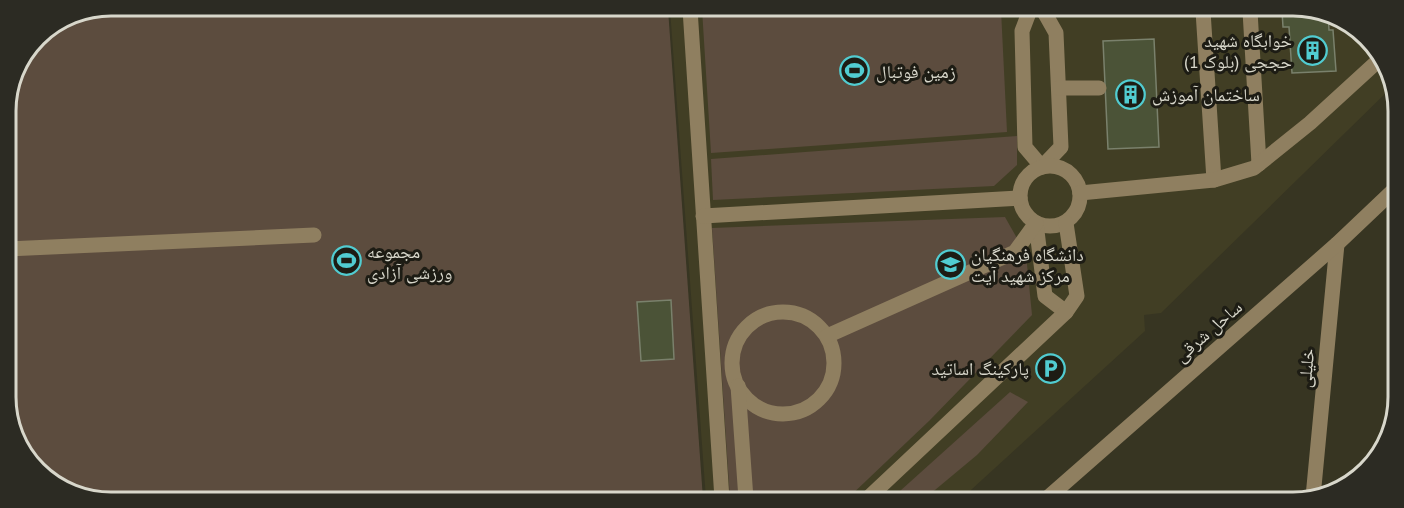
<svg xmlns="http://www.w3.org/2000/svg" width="1404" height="508" font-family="'PT Sans','Noto Naskh Arabic',sans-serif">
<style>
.built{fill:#413e24}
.green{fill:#5c4c3e}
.building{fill:#4b5337;stroke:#7a816c;stroke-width:1.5}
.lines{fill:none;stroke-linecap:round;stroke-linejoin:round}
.minor{stroke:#8f7f60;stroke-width:15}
.labels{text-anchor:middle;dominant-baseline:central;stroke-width:6;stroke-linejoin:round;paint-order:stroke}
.poi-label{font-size:18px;fill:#d8d7cb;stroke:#1d1c14;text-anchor:start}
.street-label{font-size:18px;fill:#d8d7cb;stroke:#1d1c14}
.rim{fill:none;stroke:#d8d7cb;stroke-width:3}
</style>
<rect width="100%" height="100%" fill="#373522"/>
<polygon class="built" points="670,9 1326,11 1372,42 1392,87 1161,313 1144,315 1145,331 960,500 706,499"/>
<g class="green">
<polygon points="112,6 668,9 703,499 78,497 32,466 8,417 6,104 17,65 42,32"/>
<polygon points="702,9 1001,10 1007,132 711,153"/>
<polygon points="1017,136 1017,165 994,186 713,200 711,159"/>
<polygon points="1005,217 1026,254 1032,315 929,421 846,500 730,499 712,228"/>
<polygon points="1010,392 1028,402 977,455 923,500 890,500"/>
</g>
<g class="building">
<polygon points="1282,11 1326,11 1328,13 1329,30 1333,30 1336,71 1292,73 1289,27 1283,27"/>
<polygon points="1154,39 1159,147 1108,149 1103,41"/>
<polygon points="671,300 674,359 641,361 637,302"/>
</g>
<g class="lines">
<g class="minor">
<polyline points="690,9 722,499"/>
<polyline points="1030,10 1022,31 1025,147 1042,167 1061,147 1056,33 1043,10"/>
<polyline points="1203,11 1214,180"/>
<polyline points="1250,11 1259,164"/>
<polyline points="1059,88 1099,88"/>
<circle cx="1050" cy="196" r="30"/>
<polyline points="1080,193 1214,180 1254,168 1310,123 1380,59"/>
<polyline points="703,216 1020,198"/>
<polyline points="1036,223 1045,296 1066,312"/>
<polyline points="7,249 314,235"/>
<circle cx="783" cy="363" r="51"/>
<polyline points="827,336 1015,252 1036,223"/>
<polyline points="738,386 746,499"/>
<polyline points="1313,497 1337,244"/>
<polyline points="866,500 1066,312 1077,296 1066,223"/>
<polyline points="1044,501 1337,244 1396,188"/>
</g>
</g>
<defs>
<symbol id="building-ring" viewBox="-11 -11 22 22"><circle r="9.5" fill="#1d1c14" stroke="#51ccd1" stroke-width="1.5"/><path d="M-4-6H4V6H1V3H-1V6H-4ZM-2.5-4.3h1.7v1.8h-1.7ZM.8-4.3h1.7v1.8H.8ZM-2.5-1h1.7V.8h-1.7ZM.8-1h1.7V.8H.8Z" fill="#51ccd1"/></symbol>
<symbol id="stadium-ring" viewBox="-11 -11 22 22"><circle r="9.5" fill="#1d1c14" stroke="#51ccd1" stroke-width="1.5"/><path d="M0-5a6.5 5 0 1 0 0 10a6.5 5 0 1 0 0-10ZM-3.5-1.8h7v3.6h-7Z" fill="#51ccd1"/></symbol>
<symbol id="university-ring" viewBox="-11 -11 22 22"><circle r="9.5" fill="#1d1c14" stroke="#51ccd1" stroke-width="1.5"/><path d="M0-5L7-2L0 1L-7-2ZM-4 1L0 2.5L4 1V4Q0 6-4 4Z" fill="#51ccd1"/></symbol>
<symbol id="parking-ring" viewBox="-11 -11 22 22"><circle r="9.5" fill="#1d1c14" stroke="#51ccd1" stroke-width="1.5"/><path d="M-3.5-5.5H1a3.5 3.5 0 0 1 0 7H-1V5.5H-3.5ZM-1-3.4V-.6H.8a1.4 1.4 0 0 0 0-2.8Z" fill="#51ccd1"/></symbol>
</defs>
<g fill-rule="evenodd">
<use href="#building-ring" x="1296" y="34" width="33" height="33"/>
<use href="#stadium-ring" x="838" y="54" width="33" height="33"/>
<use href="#building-ring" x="1114" y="78" width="33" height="33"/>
<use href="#stadium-ring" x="330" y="244" width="33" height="33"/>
<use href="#university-ring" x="934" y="248" width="33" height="33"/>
<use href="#parking-ring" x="1034" y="352" width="33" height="33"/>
</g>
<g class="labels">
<g class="poi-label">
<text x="1292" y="40" text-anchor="end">خوابگاه شهید<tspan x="1292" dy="21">حججی (بلوک 1)</tspan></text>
<text x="876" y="71">زمین فوتبال</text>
<text x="1152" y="94">ساختمان آموزش</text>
<text x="367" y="251">مجموعه<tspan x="367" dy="21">ورزشی آزادی</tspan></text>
<text x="971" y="254">دانشگاه فرهنگیان<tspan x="971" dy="21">مرکز شهید آیت</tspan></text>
<text x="1029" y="368" text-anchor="end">پارکینگ اساتید</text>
</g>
<g class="street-label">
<text transform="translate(1208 331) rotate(-41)">ساحل شرقی</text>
<text transform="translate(1306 368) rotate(-84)">خلیلی</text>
</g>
</g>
<path d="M0 0H1404V508H0ZM111 16H1293A95 95 0 0 1 1388 111V397A95 95 0 0 1 1293 492H111A95 95 0 0 1 16 397V111A95 95 0 0 1 111 16Z" fill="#2c2b23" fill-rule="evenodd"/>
<path class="rim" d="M111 16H1293A95 95 0 0 1 1388 111V397A95 95 0 0 1 1293 492H111A95 95 0 0 1 16 397V111A95 95 0 0 1 111 16Z"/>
</svg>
